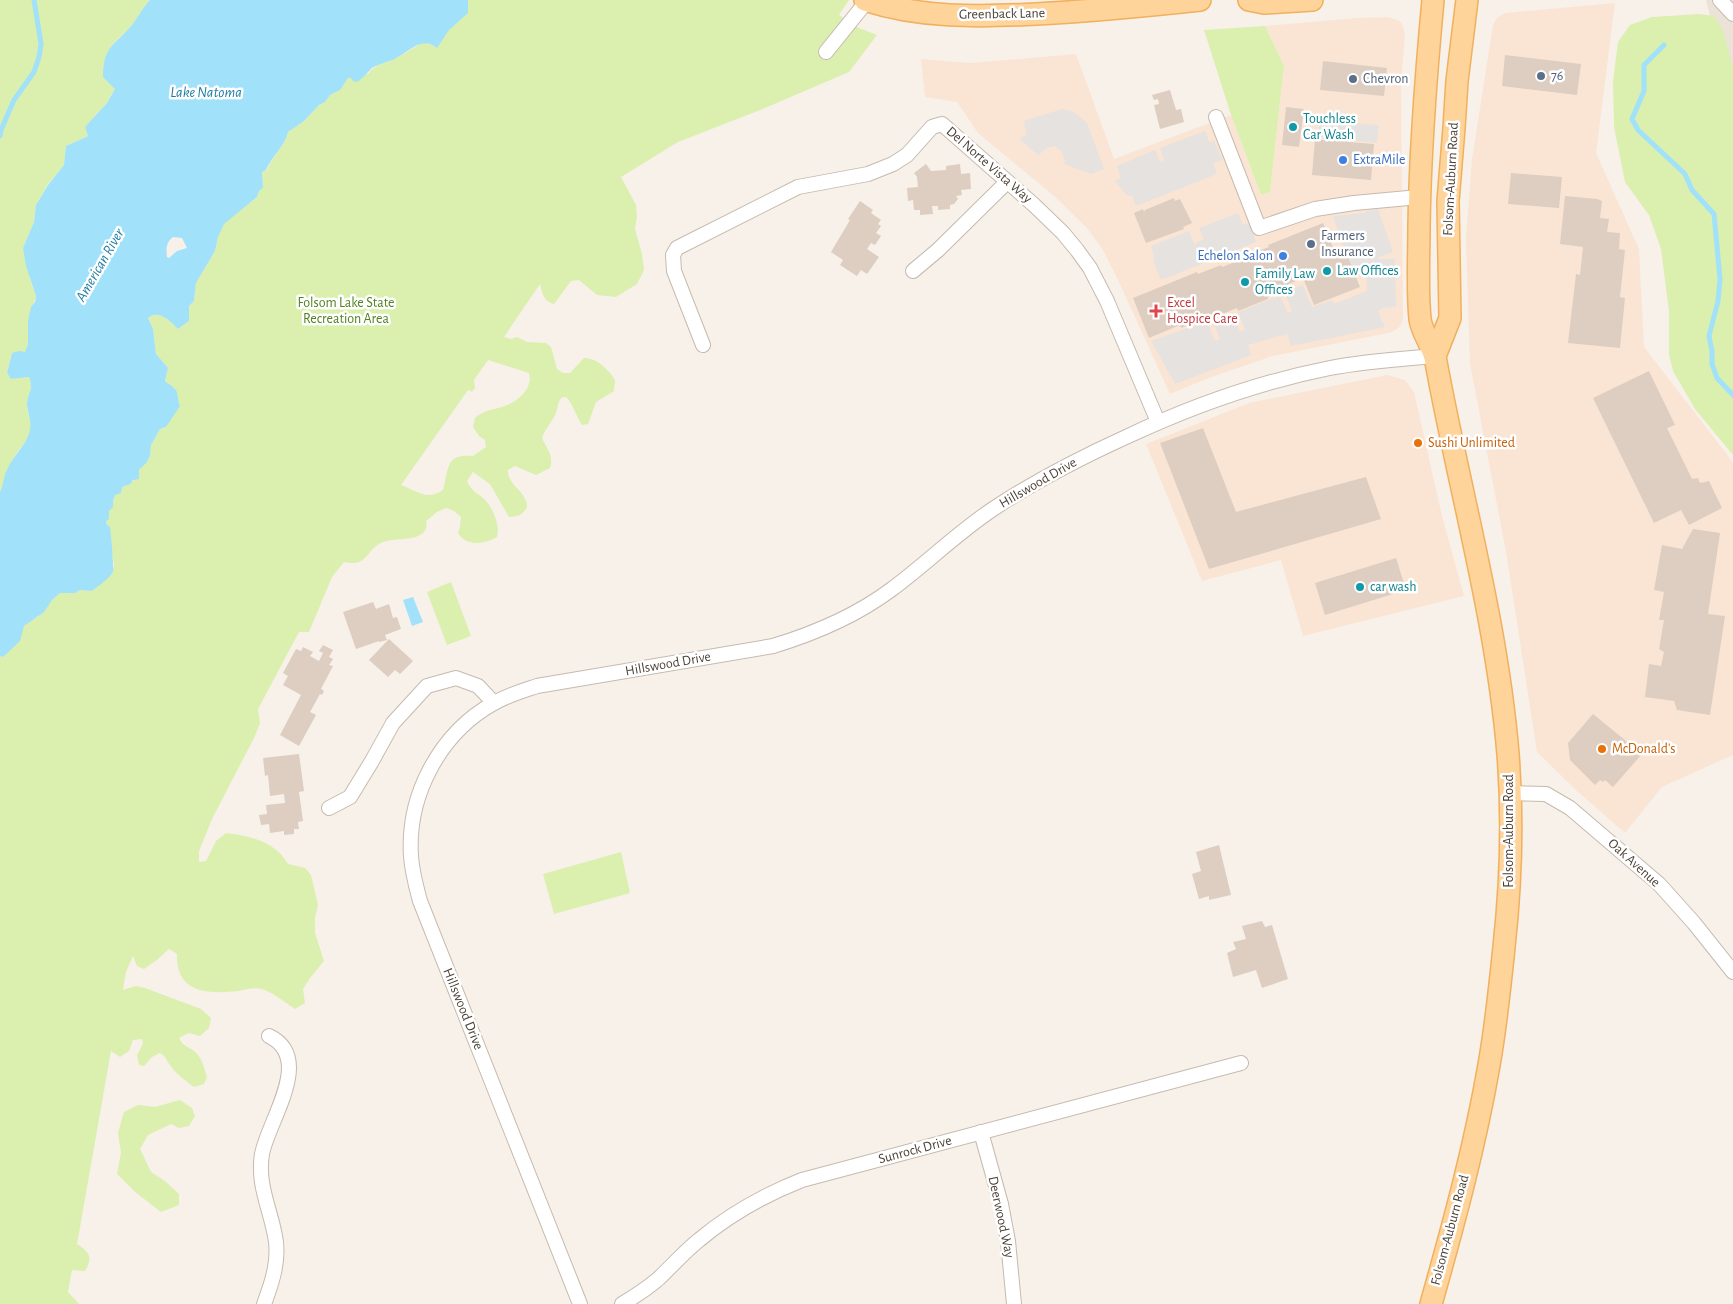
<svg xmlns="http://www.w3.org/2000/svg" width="1733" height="1304" font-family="'Alegreya Sans',sans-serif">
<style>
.residential{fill:#ebe2d8}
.commercial{fill:#fae5d4}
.green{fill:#dbefaf;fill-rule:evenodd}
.parking{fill:#e5e2df}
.water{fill:#a1e1f9;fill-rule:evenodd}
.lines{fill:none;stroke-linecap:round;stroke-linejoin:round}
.stream{stroke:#a1e1f9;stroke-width:5}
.building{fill:#ddcec1}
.street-casing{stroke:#c6baae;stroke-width:16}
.primary-casing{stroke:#f1b05d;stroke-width:24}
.street{stroke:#fff;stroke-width:14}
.primary{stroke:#ffd49b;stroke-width:21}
.service-dot{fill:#5c6f8a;stroke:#fff;stroke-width:2}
.culture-dot{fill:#0f9aa8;stroke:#fff;stroke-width:2}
.shop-dot{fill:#3f7fe0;stroke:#fff;stroke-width:2}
.health-dot{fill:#e0444e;stroke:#fff;stroke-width:2}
.food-dot{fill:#e8710a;stroke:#fff;stroke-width:2}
.labels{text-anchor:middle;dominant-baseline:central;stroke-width:5;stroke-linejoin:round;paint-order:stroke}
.street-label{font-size:14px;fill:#4c4137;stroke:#fff}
.service-label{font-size:14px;fill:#4e5e75;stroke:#fff;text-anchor:start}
.culture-label{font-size:14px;fill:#0d838f;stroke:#fff;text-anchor:start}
.shop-label{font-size:14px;fill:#366cbe;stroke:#fff;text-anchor:start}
.park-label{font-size:14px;fill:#538021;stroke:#fff}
.health-label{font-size:14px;fill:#be3a42;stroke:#fff;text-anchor:start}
.food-label{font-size:14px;fill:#c56008;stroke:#fff;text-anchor:start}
.water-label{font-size:15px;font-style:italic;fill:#1f7ca2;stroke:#fff}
</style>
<rect width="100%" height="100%" fill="#f7f1ea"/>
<polygon class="residential" points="1706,0 1733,0 1733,113 1719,50"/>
<g class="commercial">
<polygon points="1615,3 1596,153 1639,249 1644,347 1732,461 1733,466 1733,755 1662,787 1625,833 1578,792 1537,752 1506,552 1470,364 1466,240 1472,159 1493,25 1497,18 1505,13"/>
<polygon points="1387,17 1395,19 1401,22 1405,33 1401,86 1403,318 1401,325 1396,330 1388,333 1273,356 1206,379 1170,394 1119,282 1103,250 1087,228 1054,196 978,133 957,102 925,97 921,59 971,63 1076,54 1114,159 1231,115 1261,195 1270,192 1284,66 1265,26 1358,18"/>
<polygon points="1387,375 1405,380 1414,392 1442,516 1464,596 1303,636 1281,560 1202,581 1146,444 1249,403"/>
</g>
<g class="green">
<path d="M 0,0 L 150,0 C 143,7 138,17 132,25 C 116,43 107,43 103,70 L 115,89 L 107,103 L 85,127 L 88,136 L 66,146 L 64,165 L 48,184 L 36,205 L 34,222 L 23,248 L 31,282 L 36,296 L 28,321 L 28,344 L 25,353 L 12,353 L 7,373 L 11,379 L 29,377 C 34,390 28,392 27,403 C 26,411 32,423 31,429 C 28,442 18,449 13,459 C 7,469 6,482 0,492 Z"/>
<path d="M 468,0 L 849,0 L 839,15 L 859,28 L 877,35 L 849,72 L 765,108 L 678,142 L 621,177 L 636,205 L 637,216 L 635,229 L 642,254 L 644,270 L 637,284 L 616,297 L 597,295 L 579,280 L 571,281 L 554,304 C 544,302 542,293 540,284 L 504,337 L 511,339 L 517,337 L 527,342 L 546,343 L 551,347 L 557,369 L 563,373 L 570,373 L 584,358 C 597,358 609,370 615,380 L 614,391 L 596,402 L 588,424 L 582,425 C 576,416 573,404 566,397 L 561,398 C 557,404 558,409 555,415 C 551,423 545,429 542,438 C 547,449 554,456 550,468 L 536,475 L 515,466 L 508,470 C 507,483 521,489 525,499 C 527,502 527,505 527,507 C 523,515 517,517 509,517 L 490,484 L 473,472 L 467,481 C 472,493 479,493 487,502 C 494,511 500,526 497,537 C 485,544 466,547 458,533 L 460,527 L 461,517 L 454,511 L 446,508 L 437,512 L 426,521 C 427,525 427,528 424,532 C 413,543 392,536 379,544 C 365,553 366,567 344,562 L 332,577 L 309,632 L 299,632 L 258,709 L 260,723 L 254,738 L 212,819 L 199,851 L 199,862 L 206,861 L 216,841 L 226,833 C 250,836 275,841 288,864 L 305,868 L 311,875 L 318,905 L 315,918 L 315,933 L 324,961 L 310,978 L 303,989 L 305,1003 L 295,1009 C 286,1003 272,992 262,989 C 255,987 245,990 238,991 C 208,994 176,994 177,954 L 169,949 L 157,960 L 144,969 L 137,966 L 133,956 L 126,972 L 123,990 L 136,986 L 145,988 L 201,1009 L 211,1018 L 209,1028 L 200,1036 L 189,1033 L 179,1038 C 183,1046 187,1046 194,1051 C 202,1057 204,1068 207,1077 L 204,1084 L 194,1087 C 186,1081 176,1074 170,1065 C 166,1060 166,1056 160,1053 L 152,1057 L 144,1066 L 139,1065 L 137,1055 L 143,1044 L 142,1039 L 133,1040 L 129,1051 L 120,1057 L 111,1051 L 77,1244 C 90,1252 93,1258 85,1271 L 72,1270 L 68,1292 L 79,1304 L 0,1304 L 0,656 L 3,657 L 24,626 L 28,622 L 38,617 L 52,600 L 60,593 L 75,593 L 80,590 L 92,591 L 112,573 L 114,565 L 106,521 L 109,518 L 109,511 L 115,495 L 122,487 L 131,484 L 138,474 L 141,466 L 147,462 L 150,456 L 151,445 L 160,429 L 166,427 C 173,412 177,406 175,389 L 165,381 L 168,368 L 156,354 L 153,329 L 148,318 C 159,309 170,321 178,329 L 189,321 L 189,306 L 194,301 L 196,283 L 215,251 L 218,237 L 223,224 L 257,197 L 259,191 L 263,188 L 262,172 L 267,170 C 272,156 285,146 288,132 L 304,121 L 319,105 L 325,102 L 330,95 L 340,90 L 348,78 L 368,74 C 375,64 386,63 396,58 C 406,54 414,46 425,42 L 437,47 C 441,42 444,35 449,30 C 458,19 469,17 468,0 ZM 488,360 L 529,373 C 533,387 520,400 507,405 C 495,410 485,409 475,418 L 473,427 L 479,436 L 485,440 L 486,447 L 473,456 C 445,453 449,469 443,490 C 427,501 417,491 401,485 L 468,390 L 472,392 L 475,388 L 474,380 Z"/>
<polygon points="1699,14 1714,16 1723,30 1733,69 1733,455 1695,409 1673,371 1669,354 1669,311 1661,249 1649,215 1625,182 1614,127 1613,82 1618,42 1630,25 1652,17"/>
<polygon points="1265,26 1284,66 1270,192 1261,195 1231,115 1204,30"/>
<polygon points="451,582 471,636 447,645 427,592"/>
<polygon points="621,852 630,893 554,914 543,874"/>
<polygon points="180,1100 192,1108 195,1116 189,1126 179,1128 171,1124 148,1135 140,1149 151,1172 165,1181 179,1194 179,1205 161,1212 134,1191 117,1174 121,1153 118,1133 124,1112 138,1105 155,1107"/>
</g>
<g class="parking">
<polygon points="1062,109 1074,112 1087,123 1104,169 1091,174 1064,164 1065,160 1062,152 1055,146 1047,148 1038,155 1020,139 1024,135 1027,137 1024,121"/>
<polygon points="1319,120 1379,125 1377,143 1350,140 1350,137 1328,135 1328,138 1318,137"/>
<polygon points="1205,131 1209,142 1214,141 1222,160 1213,163 1217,174 1136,206 1132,195 1128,196 1115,181 1121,178 1117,166 1155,150 1160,162 1164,160 1160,148"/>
<polygon points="1378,209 1393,252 1379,257 1378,259 1395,259 1396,307 1382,308 1378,311 1385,327 1291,346 1287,334 1248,345 1251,355 1175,384 1151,341 1207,321 1215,341 1220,339 1213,321 1233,313 1240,332 1245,329 1238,312 1280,296 1288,313 1292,311 1284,292 1303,285 1312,307 1332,300 1334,304 1367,291 1366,270 1355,274 1344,245 1343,246 1333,216 1366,213 1366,211"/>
<polygon points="1238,213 1243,225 1249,223 1256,242 1161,280 1153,260 1155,259 1151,246 1189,231 1194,244 1204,239 1199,228"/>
</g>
<g class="water">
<path d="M 150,0 L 468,0 L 468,13 L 449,30 L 437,48 C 422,36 411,50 398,57 C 390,62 380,63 372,68 C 367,73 363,78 357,82 L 353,81 L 351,78 L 348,78 L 340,90 L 330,95 L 325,102 L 319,105 L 304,121 L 288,132 C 285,146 272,156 266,170 L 262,172 L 263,188 L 259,191 L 257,197 L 224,224 L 218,237 L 215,251 L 196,283 L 194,301 L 189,306 L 189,321 L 178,329 C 170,321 159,309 148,318 L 153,329 L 156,354 L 168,368 L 165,381 C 168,384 173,386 175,389 C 179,393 177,401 180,406 L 166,427 L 160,429 L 151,445 L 150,456 L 147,462 L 139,470 L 139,479 L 133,480 L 131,484 L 122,487 L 121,493 L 115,495 L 113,501 L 113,507 L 109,511 L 109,519 L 106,521 L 107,525 L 110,527 C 111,533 114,569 113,572 C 109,579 98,586 92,591 L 80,590 L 75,593 L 60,593 L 52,600 L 44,612 L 24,626 L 20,641 L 3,657 L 0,656 L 0,492 C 4,485 3,477 7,470 C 13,455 27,445 30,430 C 32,423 27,411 27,403 C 28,392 34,390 29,377 L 11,379 L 7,373 L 12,353 L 19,351 L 25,352 L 28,344 L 28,321 L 31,307 L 35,302 L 36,296 L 26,266 L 23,248 L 34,222 L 36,205 L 48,185 L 64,165 L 66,146 L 88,136 L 85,127 L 107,103 L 115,89 L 103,77 C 103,46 114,46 132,25 C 138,17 143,7 150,0 ZM 173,237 L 182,238 L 187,248 L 177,251 L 169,258 L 167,257 C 166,249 166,242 173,237 Z"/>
<polygon points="413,597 423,622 412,626 403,600"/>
</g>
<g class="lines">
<g class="stream">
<polyline points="1664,45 1644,65 1644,91 1632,119 1638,130 1685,174 1692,190 1714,214 1720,279 1718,301 1709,336 1712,351 1712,364 1717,378 1733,395"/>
<polyline points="0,136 1,130 14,100 34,72 39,57 41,44 34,0"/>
</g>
</g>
<g class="building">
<polygon points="1505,55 1581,64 1577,95 1502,86"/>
<polygon points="1323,61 1387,68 1384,96 1320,90"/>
<polygon points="1170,90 1176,110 1181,109 1184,122 1160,129 1154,105 1159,104 1158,99 1154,100 1152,95"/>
<polygon points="1286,107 1304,109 1299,147 1282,145"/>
<polygon points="1330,138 1349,139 1348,142 1374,144 1371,180 1312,175 1315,139 1330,141"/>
<polygon points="926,164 931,171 946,170 946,166 960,164 961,174 970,173 971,189 961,190 962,195 956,196 958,199 954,204 950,205 950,209 938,210 938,206 932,206 933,214 920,215 920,210 914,210 913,200 908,201 907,188 918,187 917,177 914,173"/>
<polygon points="1511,173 1562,177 1559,208 1508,204"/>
<polygon points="1565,196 1597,199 1602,201 1600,218 1609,219 1607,232 1620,233 1619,249 1625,250 1620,297 1625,298 1620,348 1568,343 1576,274 1580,275 1583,247 1560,244"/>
<polygon points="1174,198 1175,201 1180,199 1192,223 1183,227 1184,229 1146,243 1134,213 1143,209 1144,212 1145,210"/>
<polygon points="860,201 873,210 871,213 881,220 878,224 881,226 876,233 881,236 875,245 871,243 867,249 879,257 867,274 861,270 857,276 840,265 843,260 831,252 850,220 848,219"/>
<polygon points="1323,223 1334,250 1344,247 1360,287 1314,305 1303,278 1284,286 1286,290 1268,297 1268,299 1238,311 1237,308 1215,317 1214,315 1181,328 1180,325 1149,338 1133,298 1197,272 1198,274 1221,265 1222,267 1251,256 1251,254 1269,247 1268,245"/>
<polygon points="1649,371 1675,425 1667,428 1692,479 1698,478 1700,483 1709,481 1722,508 1689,525 1681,510 1654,523 1593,398"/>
<polygon points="1203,428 1236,512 1366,477 1381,519 1209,569 1160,443"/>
<polygon points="1693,529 1720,533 1708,614 1725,616 1710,715 1677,710 1674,701 1645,697 1649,664 1661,666 1664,652 1659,649 1664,620 1659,620 1664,592 1654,590 1662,545 1682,549"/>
<polygon points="1396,558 1406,590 1325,615 1315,583"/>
<polygon points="373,602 376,609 389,604 393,618 397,617 401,629 385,635 387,640 379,642 379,641 356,649 343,612"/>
<polygon points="389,639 413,661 400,674 395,670 388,677 369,660"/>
<polygon points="323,645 333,650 329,657 333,659 329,665 333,666 321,689 324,691 322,695 320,694 310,712 316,715 299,746 280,735 301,695 283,685 288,676 283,673 296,649 301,651 303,647 313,652 310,656 319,661 323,653 319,651"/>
<polygon points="1593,714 1642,754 1613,787 1605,780 1603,782 1600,780 1595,785 1570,760 1568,743"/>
<polygon points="299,754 304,791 299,792 303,821 298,822 299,829 294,829 294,834 284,835 284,831 270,833 269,824 261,825 259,815 267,814 266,805 285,803 284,794 270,796 268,775 265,776 263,758"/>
<polygon points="1219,845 1231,895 1209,900 1209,896 1199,899 1192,874 1201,871 1196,852"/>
<polygon points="1262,921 1265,927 1272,925 1288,979 1262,988 1256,970 1233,977 1227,953 1236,949 1233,942 1246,939 1242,926"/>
</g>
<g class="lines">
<defs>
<g id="street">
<polyline points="1720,0 1733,14"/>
<polyline points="826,52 867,1"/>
<polyline points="1216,117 1259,228 1315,209 1354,203 1419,197"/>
<polyline points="913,271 938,250 1007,182"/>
<polyline points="703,345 674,271 673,255 677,248 798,187 868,174 893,164 907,155 932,127 942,124 1034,205 1063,233 1077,250 1090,268 1107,301 1158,422"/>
<polyline points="1510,793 1546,794 1570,808 1659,884 1694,923 1733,972"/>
<polyline points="329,808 350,797 372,761 393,723 427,686 456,678 478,686 494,703"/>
<polyline points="981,1132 1001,1204 1008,1241 1014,1304"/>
<path d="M 264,1304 C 272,1283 280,1259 275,1236 C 270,1208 257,1184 262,1154 C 268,1121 315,1058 269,1036"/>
<path d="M 580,1304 L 420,901 C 416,886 412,872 411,856 C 407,795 440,733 494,703 C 508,695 522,691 537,686 L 773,646 C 816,633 856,616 892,589 C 927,563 957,533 993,509 C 1035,481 1080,458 1126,437 C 1192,406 1259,382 1330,368 C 1365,361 1400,359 1435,356"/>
<path d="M 622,1304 C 634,1297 646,1289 657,1280 C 671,1267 684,1252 699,1240 C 730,1214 764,1195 802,1180 L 1241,1063"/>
</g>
<g id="primary">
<path d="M 865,0 C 920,18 978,17 1036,14 C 1090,11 1145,6 1200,0"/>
<polyline points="1249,0 1264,3 1312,0"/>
<polyline points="1435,356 1450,318 1448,201 1454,128 1457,81 1467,0"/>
<path d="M 1431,1304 C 1453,1226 1475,1146 1489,1065 C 1496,1026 1500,986 1504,947 C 1511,883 1513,818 1508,754 C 1497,621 1460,493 1436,362 C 1434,347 1422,334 1420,319 C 1417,288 1419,256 1419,226 C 1420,150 1426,75 1433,0"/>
</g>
</defs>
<use href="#street" class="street-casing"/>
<use href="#primary" class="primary-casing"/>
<use href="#street" class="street"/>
<use href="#primary" class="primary"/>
</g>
<g class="service-dot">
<circle cx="1541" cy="76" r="5"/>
<circle cx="1353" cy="79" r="5"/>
<circle cx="1311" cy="244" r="5"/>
</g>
<g class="culture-dot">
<circle cx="1293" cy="127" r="5"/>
<circle cx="1327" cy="271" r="5"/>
<circle cx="1245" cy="282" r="5"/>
<circle cx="1360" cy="587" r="5"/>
</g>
<g class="shop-dot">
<circle cx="1343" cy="160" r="5"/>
<circle cx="1283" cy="256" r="5"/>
</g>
<path class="health-dot" d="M1153.5 303.5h5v5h5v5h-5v5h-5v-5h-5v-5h5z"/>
<g class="food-dot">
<circle cx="1418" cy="443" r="5"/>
<circle cx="1602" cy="749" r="5"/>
</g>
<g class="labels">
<g class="street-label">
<text transform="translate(1002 14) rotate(-1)">Greenback Lane</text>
<text transform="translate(989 165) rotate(41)">Del Norte Vista Way</text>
<text transform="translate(1451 179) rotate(-87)">Folsom-Auburn Road</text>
<text transform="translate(1038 483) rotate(-30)">Hillswood Drive</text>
<text transform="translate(668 664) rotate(-10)">Hillswood Drive</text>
<text transform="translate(1509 831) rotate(-90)">Folsom-Auburn Road</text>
<text transform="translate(1634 863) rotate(42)">Oak Avenue</text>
<text transform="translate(463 1009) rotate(68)">Hillswood Drive</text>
<text transform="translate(915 1150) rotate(-15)">Sunrock Drive</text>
<text transform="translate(1001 1217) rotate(78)">Deerwood Way</text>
<text transform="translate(1450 1230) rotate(-75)">Folsom-Auburn Road</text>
</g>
<g class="service-label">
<text x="1551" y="76">76</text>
<text x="1363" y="79">Chevron</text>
<text x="1321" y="236">Farmers<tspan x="1321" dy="16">Insurance</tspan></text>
</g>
<g class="culture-label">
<text x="1303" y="119">Touchless<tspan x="1303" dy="16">Car Wash</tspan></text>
<text x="1337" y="271">Law Offices</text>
<text x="1255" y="274">Family Law<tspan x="1255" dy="16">Offices</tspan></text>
<text x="1370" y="587">car wash</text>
</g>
<g class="shop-label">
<text x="1353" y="160">ExtraMile</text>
<text x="1273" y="256" text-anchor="end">Echelon Salon</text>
</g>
<g class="park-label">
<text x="346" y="303">Folsom Lake State<tspan x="346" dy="16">Recreation Area</tspan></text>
</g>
<g class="health-label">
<text x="1167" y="303">Excel<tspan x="1167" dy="16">Hospice Care</tspan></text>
</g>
<g class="food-label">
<text x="1428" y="443">Sushi Unlimited</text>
<text x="1612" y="749">McDonald's</text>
</g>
<g class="water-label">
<text x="206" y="92">Lake Natoma</text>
<text transform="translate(100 265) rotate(-60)">American River</text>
</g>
</g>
</svg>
